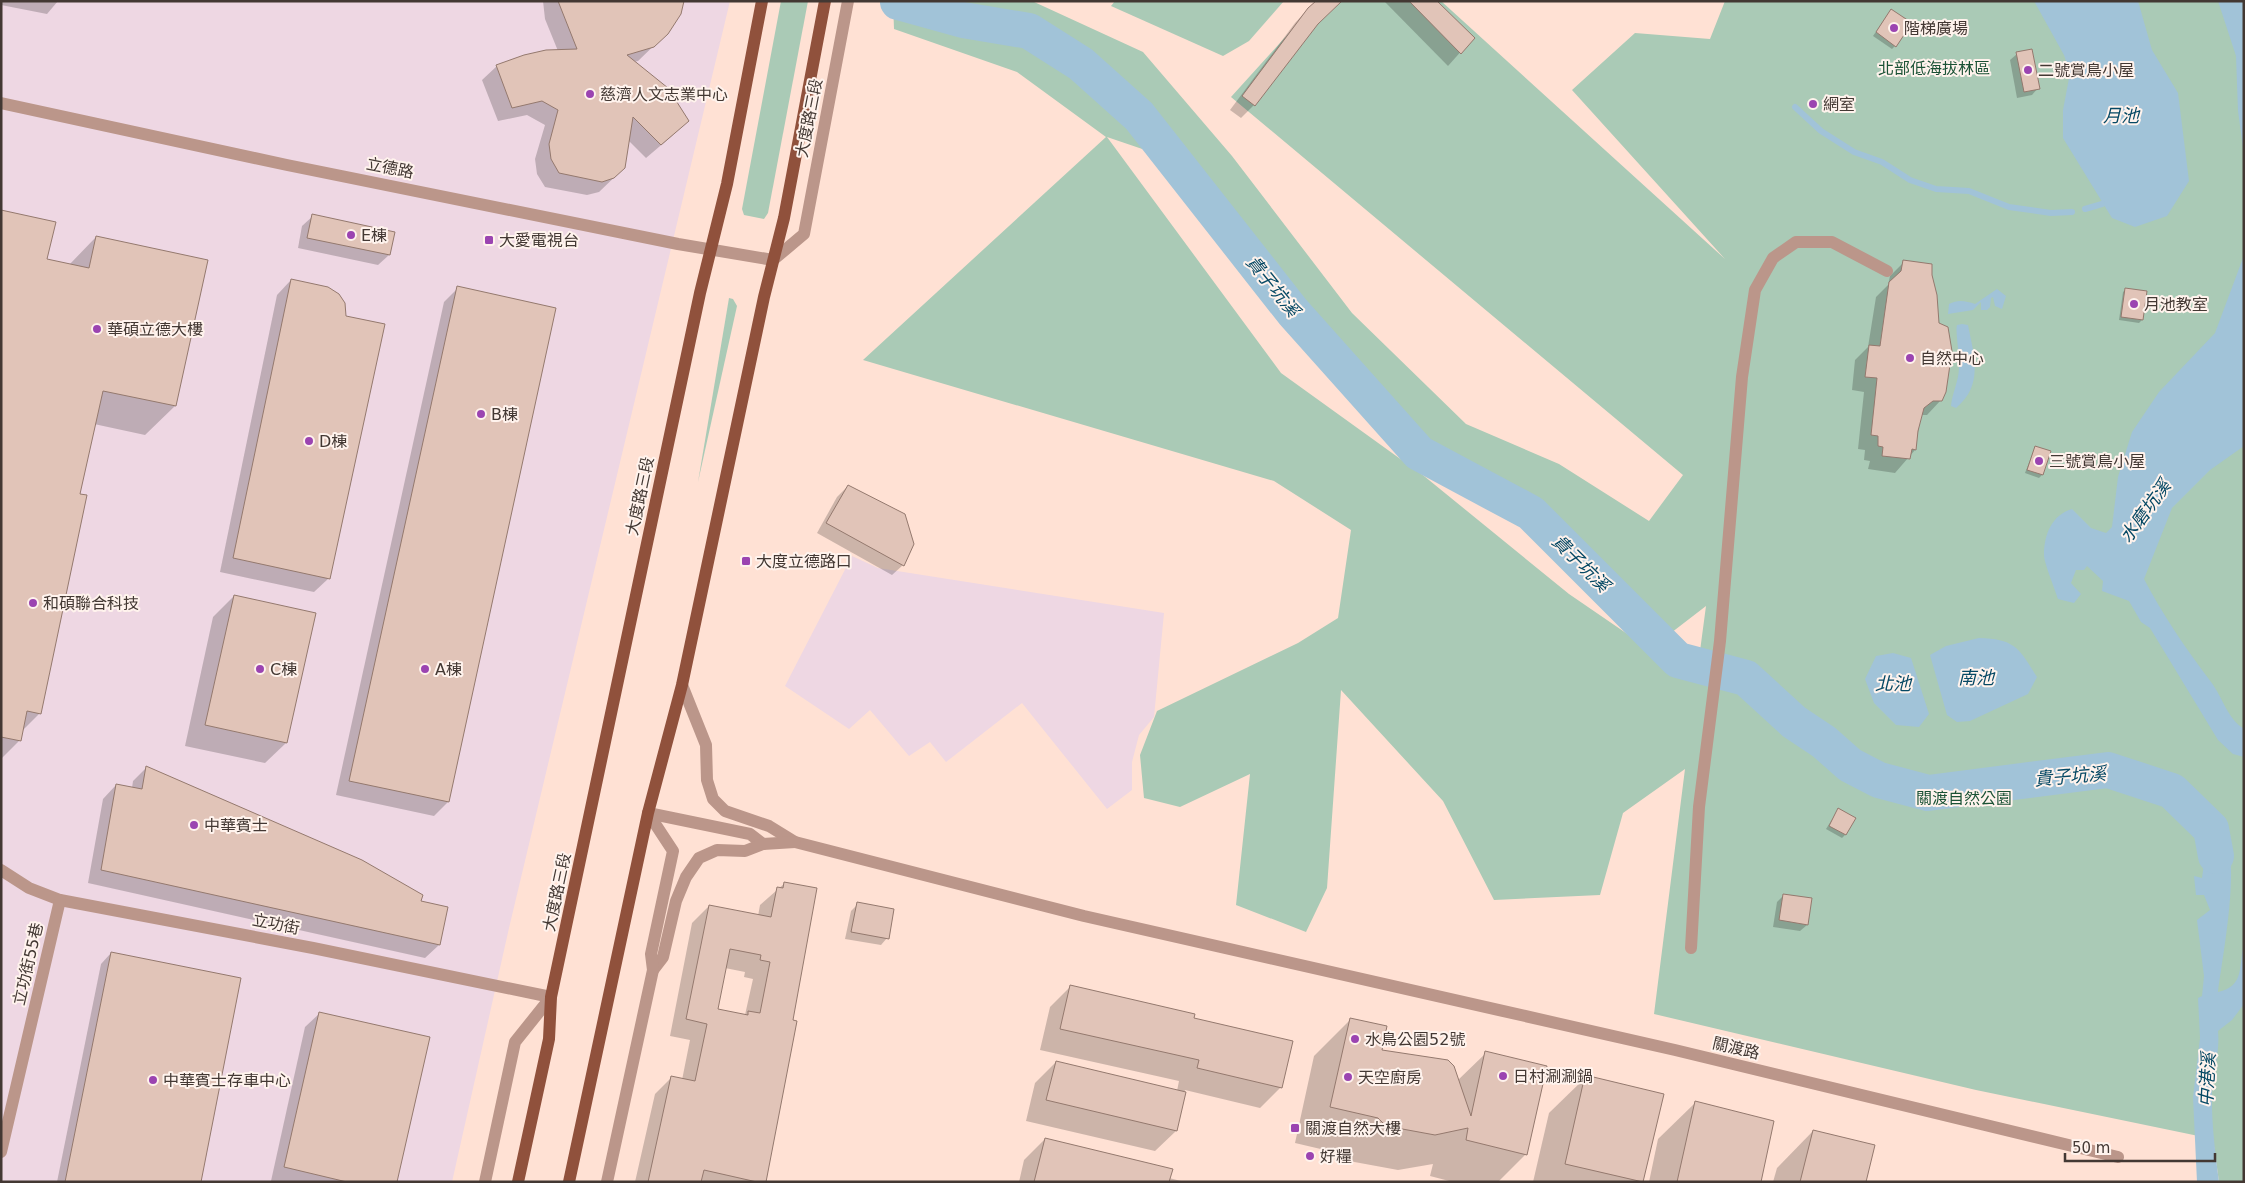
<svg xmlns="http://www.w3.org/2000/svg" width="2245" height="1183" font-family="'DejaVu Sans','Noto Sans TC',sans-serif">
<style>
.industrial{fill:#eed7e3}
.green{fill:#aacab6;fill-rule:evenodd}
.water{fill:#a1c3d8}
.shadow{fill:#0003;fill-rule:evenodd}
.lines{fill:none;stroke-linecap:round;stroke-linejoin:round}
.stream{stroke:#a1c3d8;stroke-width:6}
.river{stroke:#a1c3d8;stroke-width:36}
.building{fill:#e1c4b8;stroke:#94796e;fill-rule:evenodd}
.pedestrian{stroke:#bb968a;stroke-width:12}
.minor{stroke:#bb968a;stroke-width:12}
.primary{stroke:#90513c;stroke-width:12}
.poi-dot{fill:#9b44b1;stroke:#fff3ed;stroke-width:2}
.labels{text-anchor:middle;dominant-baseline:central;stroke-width:4;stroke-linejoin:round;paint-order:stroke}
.poi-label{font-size:16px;fill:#433833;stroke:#fff3ed;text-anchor:start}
.park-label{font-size:16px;fill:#1a5235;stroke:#fff3ed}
.street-label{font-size:16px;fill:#433833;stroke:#fff3ed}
.water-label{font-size:18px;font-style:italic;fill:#054864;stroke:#fff3ed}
</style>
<rect width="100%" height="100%" fill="#ffe1d4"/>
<g class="industrial">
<polygon points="1,1 730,1 509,928 452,1182 1,1182"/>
<polygon points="852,556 878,568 1164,613 1154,717 1139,735 1132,762 1132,790 1107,809 1022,703 946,762 930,742 909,756 870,710 849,729 785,686"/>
</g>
<g class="green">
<polygon points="781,1 808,1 768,213 764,219 744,215 742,209"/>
<path d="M 893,1 L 1032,1 L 1143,52 L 1232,156 L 1352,313 L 1466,424 L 1559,464 L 1649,521 L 1683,475 L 1231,97 L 1318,1 L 1441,1 L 1725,259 L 1572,90 L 1635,33 L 1710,39 L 1725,1 L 2244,1 L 2244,1182 L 2219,1182 L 2213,1139 L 1976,1090 L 1654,1014 L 1685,769 L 1623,813 L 1600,895 L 1494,900 L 1443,801 L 1341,690 L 1327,888 L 1306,932 L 1236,905 L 1250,774 L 1180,807 L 1144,798 L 1140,755 L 1157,711 L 1298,643 L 1338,618 L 1351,530 L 1274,481 L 863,360 L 1106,137 L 1017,72 L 894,29 ZM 1107,137 L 1201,169 L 1296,304 L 1421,434 L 1521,499 L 1667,636 L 1706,606 L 1696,681 L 1569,594 L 1424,476 L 1281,373 Z"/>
<polygon points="1115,1 1284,1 1249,41 1223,56 1111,6"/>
<polygon points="729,298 733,299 737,306 698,482"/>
</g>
<g class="water">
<polygon points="2034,1 2138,1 2152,50 2178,93 2189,181 2167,216 2135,227 2112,218 2063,138 2063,110 2070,73 2064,55"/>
<path d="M 2218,1 L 2244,1 L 2244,446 L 2210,470 L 2172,508 L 2144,579 C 2163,615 2186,649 2211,682 C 2223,698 2227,718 2244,729 L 2244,757 L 2233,754 L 2218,740 L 2150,628 L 2141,622 L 2129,601 L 2102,591 L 2103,581 L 2087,566 L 2084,570 L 2076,570 L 2071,583 L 2081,594 L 2074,603 L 2058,599 C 2055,589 2044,563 2044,555 C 2044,534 2052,515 2072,509 L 2091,528 L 2106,533 L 2112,527 L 2118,477 L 2132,432 L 2159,392 L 2215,333 L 2243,258 L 2243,148 L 2238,111 L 2236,56 Z"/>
<path d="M 1997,289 L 2006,296 L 2002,309 L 1995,306 L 1993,297 L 1991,298 L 1990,307 L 1987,310 L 1981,310 L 1981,302 L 1973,310 L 1948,314 L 1949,304 C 1958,299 1966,301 1975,304 Z"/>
<path d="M 1962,324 L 1968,325 C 1974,356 1984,385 1956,408 L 1951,406 C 1952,393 1959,381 1959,367 C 1960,357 1955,330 1957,325 Z"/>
<path d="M 1979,638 C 2015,639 2019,648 2037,677 L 2028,694 L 1970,721 L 1957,722 L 1947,715 L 1930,655 L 1946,646 Z"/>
<polygon points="1893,653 1911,658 1929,714 1919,727 1896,725 1874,703 1865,679 1876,656"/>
<path d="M 2196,813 C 2205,815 2214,816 2220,824 C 2244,851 2222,957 2218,992 C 2245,986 2238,967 2244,945 L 2244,1004 L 2232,1020 L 2218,1031 C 2220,1051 2214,1070 2212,1089 C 2211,1120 2215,1151 2219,1182 L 2197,1182 L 2193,1097 L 2200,1038 L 2198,998 L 2202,996 L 2204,976 L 2197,920 L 2210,910 L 2204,895 L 2196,895 L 2194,876 L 2202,878 L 2206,849 L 2198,835 Z"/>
</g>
<g class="shadow">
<polygon points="1,1 58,1 47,14 1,5"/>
<polygon points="543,1 683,1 667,33 638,61 634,62 673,135 646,158 628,140 624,168 599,192 587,195 545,187 537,174 535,159 545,125 527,115 498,121 482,80 497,66 558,51 545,19"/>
<polygon points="1384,1 1435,1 1473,38 1448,66"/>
<polygon points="1308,9 1317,24 1254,105 1241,118 1230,110 1295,23"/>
<polygon points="1888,14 1895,46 1892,49 1873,36"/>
<polygon points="2017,54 2038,88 2032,95 2017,98 2010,60"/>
<polygon points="1,211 46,260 69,265 96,237 175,406 145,435 94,424 79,495 40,713 22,731 20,740 1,759"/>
<polygon points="313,216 389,255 378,265 298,248 302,226"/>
<polygon points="1904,262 1941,400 1927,415 1921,415 1915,450 1895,473 1868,469 1870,461 1864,460 1865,450 1858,449 1864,392 1852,390 1855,360 1868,347 1876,297 1888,285 1890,276"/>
<polygon points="291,280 329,578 314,592 220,572 277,295"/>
<polygon points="458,288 448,802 434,816 336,795 444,302"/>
<polygon points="2126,289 2142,320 2139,323 2119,320 2123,292"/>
<polygon points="2035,447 2042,475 2039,478 2025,473"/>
<polygon points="848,486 903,565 892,575 817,533 837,497"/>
<polygon points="234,596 286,743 265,763 185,746 213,617"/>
<polygon points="146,768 419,902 439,945 425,958 88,883 103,799 116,785 132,788 133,781"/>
<polygon points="1838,810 1845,835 1842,838 1826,829"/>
<path d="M 785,883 L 765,1182 L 635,1182 L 655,1094 L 672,1077 L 682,1080 L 690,1040 L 670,1036 L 692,923 L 709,906 L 758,916 L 760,905 ZM 725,968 L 745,972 L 744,977 L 753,979 L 745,1015 L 717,1010 Z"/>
<polygon points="1784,895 1807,925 1800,931 1773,927 1777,902"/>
<polygon points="858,904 887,938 881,945 845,939 851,911"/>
<polygon points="111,953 200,1182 57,1182 101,964"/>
<polygon points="1071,986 1192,1018 1281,1087 1260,1108 1185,1090 1176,1131 1155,1151 1026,1121 1035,1083 1056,1062 1177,1091 1179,1081 1040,1050 1050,1007"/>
<polygon points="320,1013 396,1182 271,1181 305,1027"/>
<polygon points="1351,1019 1380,1052 1457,1081 1486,1053 1526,1154 1498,1182 1453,1182 1430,1176 1433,1164 1398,1170 1349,1161 1342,1154 1295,1143 1314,1056"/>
<polygon points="1586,1077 1642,1182 1533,1182 1549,1113"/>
<polygon points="1695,1103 1759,1182 1649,1182 1658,1139"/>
<polygon points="1813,1131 1865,1182 1773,1182 1777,1168"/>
<polygon points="1045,1139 1169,1178 1185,1182 1019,1182 1024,1160"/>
</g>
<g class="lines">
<g class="stream">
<polyline points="1795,107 1821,131 1854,152 1882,162 1910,180 1936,189 1969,191 2009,207 2051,213 2072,212"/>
<polyline points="2085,209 2102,204"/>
</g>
<polyline class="river" points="898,2 963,20 1029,31 1081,64 1139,116 1293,312 1419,453 1531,513 1678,660 1746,678 1794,722 1824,742 1850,765 1879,780 1928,793 2108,770 2172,791 2211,829 2216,856"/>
</g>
<g class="building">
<polygon points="558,1 684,1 681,14 668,34 654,47 627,55 668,88 689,121 661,145 633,117 625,168 614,178 602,182 559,173 551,159 549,144 558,110 542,101 512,108 496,65 524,55 546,50 577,49"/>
<polygon points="1316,1 1342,1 1318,24 1255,106 1242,96 1308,8"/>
<polygon points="1409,1 1437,1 1475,38 1461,54"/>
<polygon points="1891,9 1912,23 1896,47 1876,32"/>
<polygon points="2032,49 2040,89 2024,92 2016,52"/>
<polygon points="1,210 56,222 47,259 89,268 96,236 208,260 176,406 103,391 80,494 87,495 41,714 27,711 21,741 1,737"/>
<polygon points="312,214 395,232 390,255 307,238"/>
<polygon points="1903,260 1932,264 1932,275 1937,295 1939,323 1948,327 1952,351 1946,392 1942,401 1933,401 1924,408 1918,431 1916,450 1912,449 1910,459 1882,456 1883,447 1878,446 1878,436 1871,435 1877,378 1865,377 1869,345 1880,346 1889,282 1901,271"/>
<polygon points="291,279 328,287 339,294 345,303 346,316 385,324 330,579 233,558"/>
<polygon points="457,286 556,308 449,802 349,781"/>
<polygon points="2125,288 2147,291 2143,320 2121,317"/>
<polygon points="2035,446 2051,451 2043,475 2027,470"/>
<polygon points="848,485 905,514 914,544 904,566 826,523"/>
<polygon points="234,595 316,613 287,743 205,725"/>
<polygon points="146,766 362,860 423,895 421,901 448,907 440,945 101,870 116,784 142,789"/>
<polygon points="1838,808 1856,818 1846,835 1829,826"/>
<path d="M 784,882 L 817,888 L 793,1020 L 797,1021 L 766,1182 L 757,1182 L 704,1170 L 701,1182 L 648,1182 L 671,1076 L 695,1081 L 707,1024 L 686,1019 L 709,905 L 771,917 L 777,887 L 783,888 ZM 730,949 L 761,955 L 760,960 L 770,962 L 760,1013 L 748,1011 L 748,1015 L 718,1009 Z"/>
<polygon points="1783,894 1812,898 1808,925 1779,920"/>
<polygon points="857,902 894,909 889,939 851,932"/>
<polygon points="111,952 241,978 201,1182 65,1182"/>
<polygon points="1070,985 1195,1014 1194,1018 1293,1041 1282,1088 1197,1068 1199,1060 1060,1029"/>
<polygon points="319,1012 430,1037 397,1182 347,1182 284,1167"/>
<polygon points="1350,1018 1387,1026 1382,1050 1448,1060 1454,1066 1471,1116 1485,1051 1547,1066 1527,1155 1466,1140 1468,1128 1435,1135 1386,1126 1378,1118 1330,1107"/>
<polygon points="1056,1061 1186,1092 1177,1131 1046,1100"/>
<polygon points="1585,1075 1664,1094 1643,1182 1565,1164"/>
<polygon points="1695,1101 1774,1121 1761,1182 1677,1182"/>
<polygon points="1813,1130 1875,1145 1866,1182 1800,1182"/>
<polygon points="1045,1138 1173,1169 1169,1182 1034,1182"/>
</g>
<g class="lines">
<polyline class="pedestrian" points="1691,948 1699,807 1720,641 1742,377 1755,290 1773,258 1796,242 1832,242 1887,271"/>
<g class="minor">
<polyline points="1,103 287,165 678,244 773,260 804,234 848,1"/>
<polyline points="682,685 706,745 707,780 713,799 725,811 769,826 795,842 1084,916 1675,1050 2118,1157"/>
<polyline points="648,813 750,834 763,844"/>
<polyline points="1,870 29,888 60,900 313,948 551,997 515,1042 485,1182"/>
<polyline points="653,970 663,957 676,901 686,877 699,858 717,850 745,851 763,844 795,842"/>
<polyline points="1,1152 60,900"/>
<polyline points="607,1182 653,970 651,954 673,851 648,813"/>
</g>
<g class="primary">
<polyline points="518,1182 549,1039 551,997 700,293 727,184 762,1"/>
<polyline points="569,1182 648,813 682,685 764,297 784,218 825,1"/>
</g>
</g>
<g class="poi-dot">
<circle cx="1894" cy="28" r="5"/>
<circle cx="2028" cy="70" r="5"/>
<circle cx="590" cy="94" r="5"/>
<circle cx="1813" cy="104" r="5"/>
<circle cx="351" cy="235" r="5"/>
<rect x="484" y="235" width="10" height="10" rx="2.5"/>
<circle cx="2134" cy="304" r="5"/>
<circle cx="97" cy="329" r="5"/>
<circle cx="1910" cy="358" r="5"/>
<circle cx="481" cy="414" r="5"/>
<circle cx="309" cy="441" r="5"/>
<circle cx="2039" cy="461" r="5"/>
<rect x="741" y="556" width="10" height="10" rx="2.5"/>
<circle cx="33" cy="603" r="5"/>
<circle cx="260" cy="669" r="5"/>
<circle cx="425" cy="669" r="5"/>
<circle cx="194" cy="825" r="5"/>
<circle cx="1355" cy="1039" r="5"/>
<circle cx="1503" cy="1076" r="5"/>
<circle cx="1348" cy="1077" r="5"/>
<circle cx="153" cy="1080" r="5"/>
<rect x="1290" y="1123" width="10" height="10" rx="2.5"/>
<circle cx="1310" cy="1156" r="5"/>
</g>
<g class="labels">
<g class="poi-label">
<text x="1904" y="28">階梯廣場</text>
<text x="2038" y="70">二號賞鳥小屋</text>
<text x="600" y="94">慈濟人文志業中心</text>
<text x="1823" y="104">網室</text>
<text x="361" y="235">E棟</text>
<text x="499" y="240">大愛電視台</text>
<text x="2144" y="304">月池教室</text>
<text x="107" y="329">華碩立德大樓</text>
<text x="1920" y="358">自然中心</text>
<text x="491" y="414">B棟</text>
<text x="319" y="441">D棟</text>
<text x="2049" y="461">三號賞鳥小屋</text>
<text x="756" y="561">大度立德路口</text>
<text x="43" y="603">和碩聯合科技</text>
<text x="270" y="669">C棟</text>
<text x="435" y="669">A棟</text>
<text x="204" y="825">中華賓士</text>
<text x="1365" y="1039">水鳥公園52號</text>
<text x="1513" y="1076">日村涮涮鍋</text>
<text x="1358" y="1077">天空廚房</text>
<text x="163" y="1080">中華賓士存車中心</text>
<text x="1305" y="1128">關渡自然大樓</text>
<text x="1320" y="1156">好糧</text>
</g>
<g class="park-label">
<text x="1934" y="68">北部低海拔林區</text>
<text x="1964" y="798">關渡自然公園</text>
</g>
<g class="street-label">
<text transform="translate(809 118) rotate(-79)">大度路三段</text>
<text transform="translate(390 168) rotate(11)">立德路</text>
<text transform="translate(640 496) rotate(-78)">大度路三段</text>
<text transform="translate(557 892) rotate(-78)">大度路三段</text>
<text transform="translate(276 924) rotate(11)">立功街</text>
<text transform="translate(28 964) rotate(-77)">立功街55巷</text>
<text transform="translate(1736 1048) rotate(13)">關渡路</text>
</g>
<g class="water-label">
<text x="2121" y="115">月池</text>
<text transform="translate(1273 286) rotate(51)">貴子坑溪</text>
<text transform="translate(2145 511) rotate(-54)">水磨坑溪</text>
<text transform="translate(1581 563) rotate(45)">貴子坑溪</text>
<text x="1976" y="677">南池</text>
<text x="1893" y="683">北池</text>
<text transform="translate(2070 776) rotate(-5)">貴子坑溪</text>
<text transform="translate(2207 1080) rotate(-87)">中港溪</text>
</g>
</g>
<rect width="2245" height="1183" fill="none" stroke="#433833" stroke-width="5"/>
<path d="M2065 1153v8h150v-8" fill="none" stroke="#433833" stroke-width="2.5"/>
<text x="2072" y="1153" font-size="15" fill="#433833" stroke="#fff3ed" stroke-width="4" paint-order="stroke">50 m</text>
</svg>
